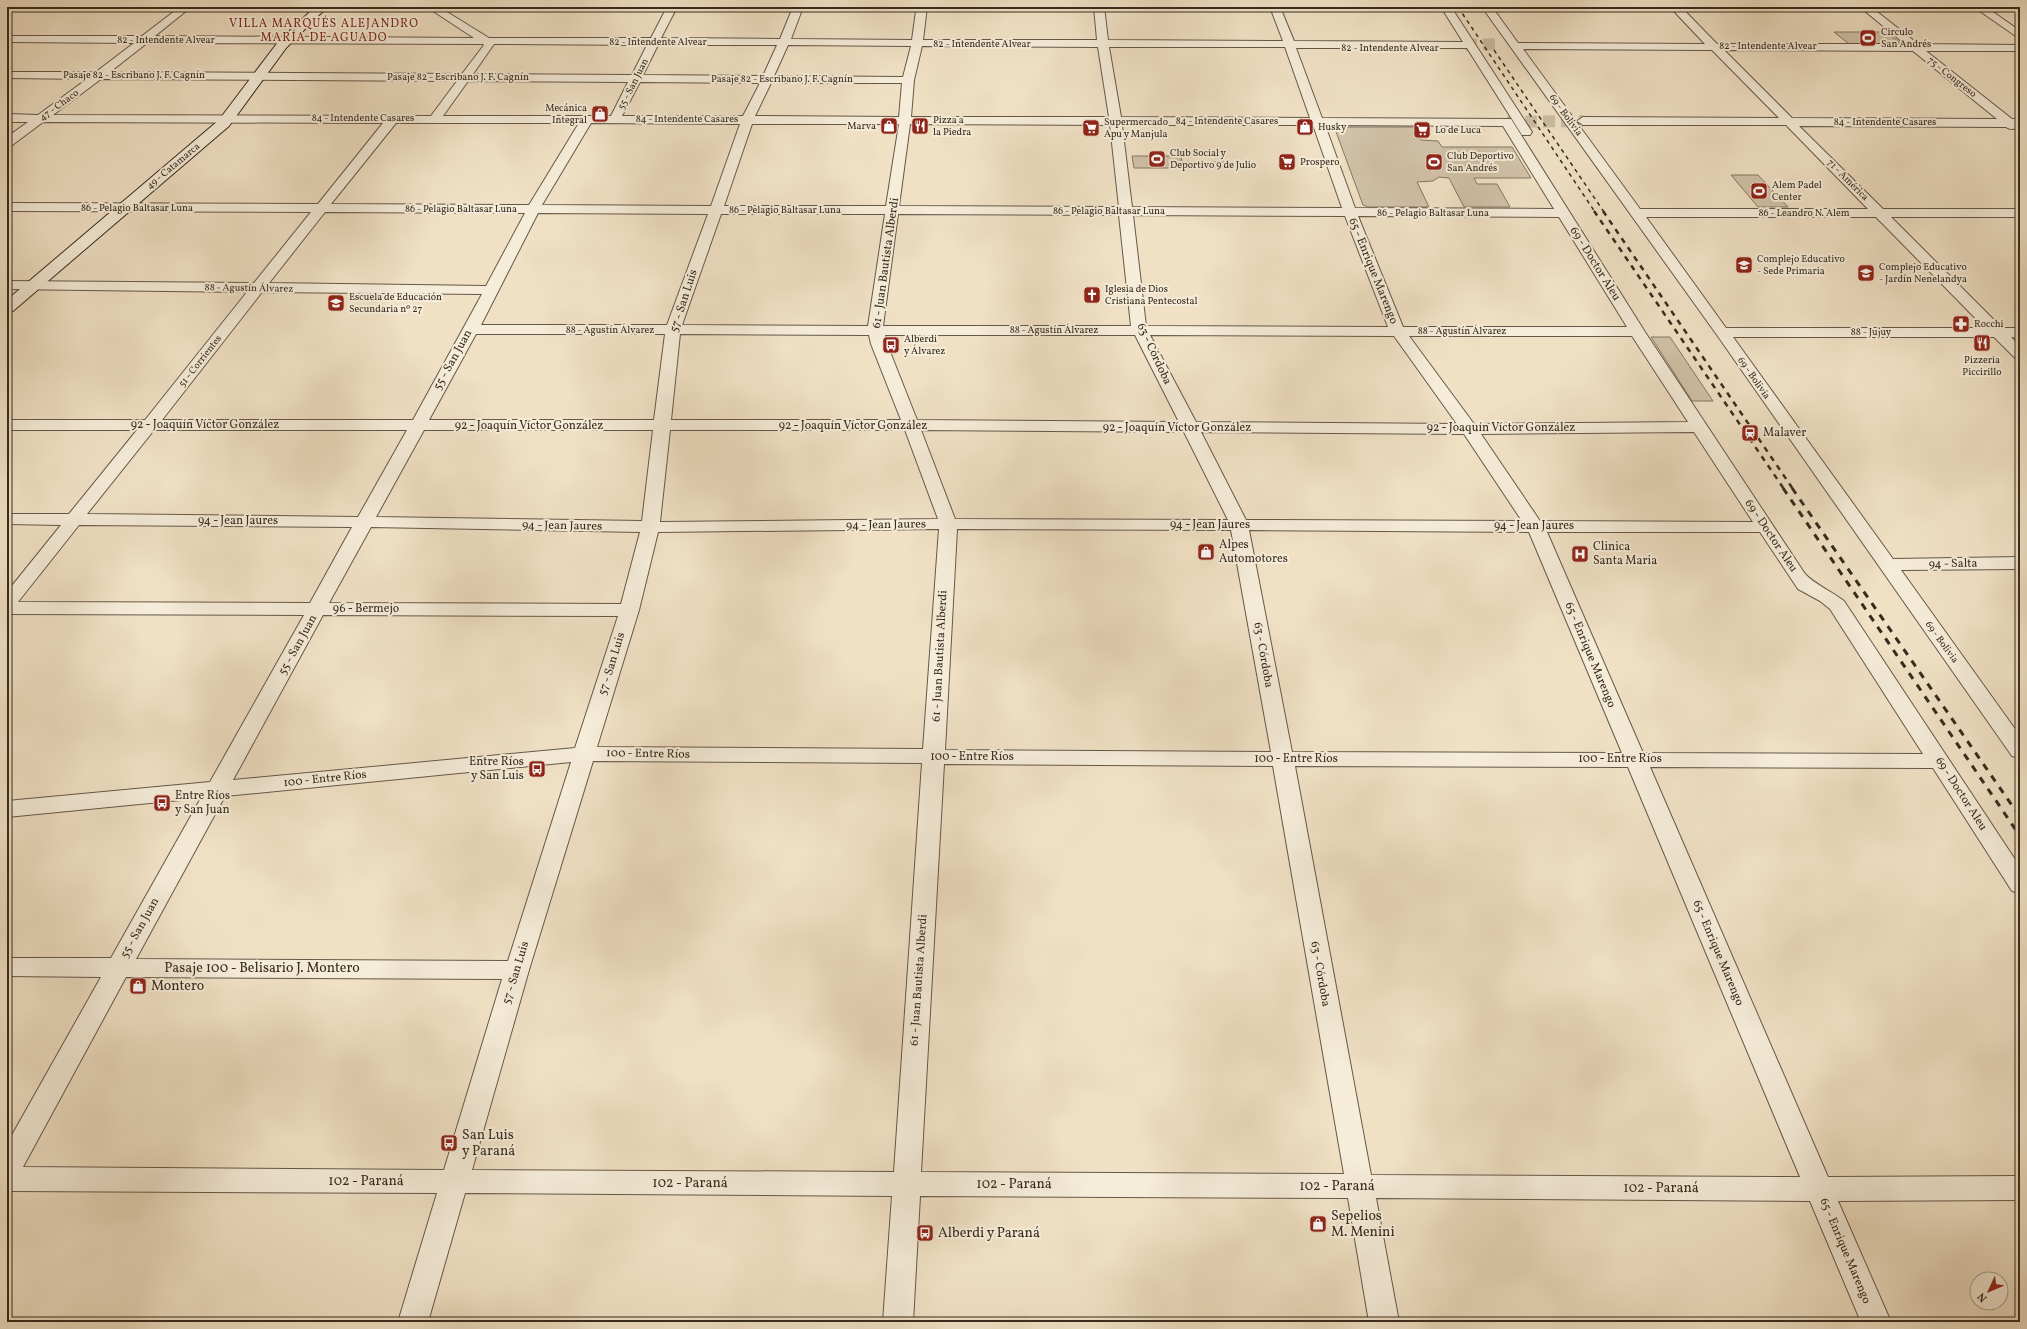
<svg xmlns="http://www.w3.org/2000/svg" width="2027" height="1329" font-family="Vollkorn,serif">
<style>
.green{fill:#d1c2a9;stroke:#847664}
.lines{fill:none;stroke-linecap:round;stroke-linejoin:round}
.street-tunnel{stroke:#cbbda4;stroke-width:12;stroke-dasharray:12 6;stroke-linecap:butt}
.street-casing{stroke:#655848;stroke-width:2}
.secondary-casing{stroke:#372b1e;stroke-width:2}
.street{fill:#f5ecd9;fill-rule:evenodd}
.secondary{fill:#f5ecd9;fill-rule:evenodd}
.rail-far2{stroke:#372b1e;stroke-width:1.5;stroke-dasharray:4 4;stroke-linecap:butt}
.rail-far1{stroke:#372b1e;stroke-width:2.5;stroke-dasharray:5.5 5.5;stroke-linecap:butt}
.rail{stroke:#372b1e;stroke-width:3;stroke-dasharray:7 7;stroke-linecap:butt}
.labels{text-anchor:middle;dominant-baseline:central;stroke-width:4;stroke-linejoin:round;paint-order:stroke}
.far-poi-label{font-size:10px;fill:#372b1e;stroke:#f5ecd9;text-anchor:start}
.far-street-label{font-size:10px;fill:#372b1e;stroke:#f5ecd9}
.far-quarter-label{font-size:12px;letter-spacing:1px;fill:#7a1f14;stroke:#f5ecd9}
.street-label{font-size:12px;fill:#372b1e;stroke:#f5ecd9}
.poi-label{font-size:12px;fill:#372b1e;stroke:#f5ecd9;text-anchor:start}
.near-street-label{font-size:14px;fill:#372b1e;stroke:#f5ecd9}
.near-poi-label{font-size:14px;fill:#372b1e;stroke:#f5ecd9;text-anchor:start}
</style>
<rect width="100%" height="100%" fill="#f0e1c5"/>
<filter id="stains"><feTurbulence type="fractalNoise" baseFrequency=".005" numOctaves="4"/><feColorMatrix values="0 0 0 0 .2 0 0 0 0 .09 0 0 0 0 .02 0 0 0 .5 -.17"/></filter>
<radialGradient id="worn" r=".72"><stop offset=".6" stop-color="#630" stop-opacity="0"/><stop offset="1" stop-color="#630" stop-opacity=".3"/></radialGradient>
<g class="green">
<polygon points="1834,32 1886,32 1902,44 1849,44"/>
<polygon points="1339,127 1415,127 1421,140 1438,141 1442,147 1512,147 1531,178 1474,178 1477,184 1497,184 1510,207 1464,207 1449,178 1439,177 1433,181 1417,182 1429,207 1368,207 1363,205 1335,129"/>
<polygon points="1132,156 1181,156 1182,162 1228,162 1229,168 1134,168"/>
<polygon points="1731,175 1758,175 1788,207 1758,207"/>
<polygon points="1651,337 1670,337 1713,401 1692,401"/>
</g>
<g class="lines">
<g class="street-tunnel">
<polyline points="1465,45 1501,44"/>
<polyline points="1507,122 1583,121"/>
</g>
<defs>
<g id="street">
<path d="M 180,7 L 191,7 L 155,36 L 474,38 L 427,7 L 439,7 L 489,38 L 651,38 L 667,7 L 677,7 L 661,38 L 780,39 L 793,7 L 803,7 L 791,39 L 912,40 L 916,11 L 819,10 L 814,7 L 927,7 L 923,40 L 1097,40 L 1094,7 L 1104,7 L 1108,40 L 1283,41 L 1270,7 L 1280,7 L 1294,41 L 1463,42 L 1441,7 L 1451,7 L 1532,132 L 1530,135 L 1522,135 L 1467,48 L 1296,48 L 1322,118 L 1511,119 L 1645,332 L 1805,574 C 1816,585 1831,591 1844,601 L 2020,867 L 2020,893 L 2012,891 L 1933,768 L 1650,767 L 1828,1177 L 2020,1176 L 2020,1200 L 1838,1201 L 1891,1322 L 1861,1322 L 1810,1201 L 1376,1198 L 1399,1322 L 1369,1322 L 1348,1198 L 920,1196 L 913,1322 L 883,1322 L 892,1196 L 465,1193 L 428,1322 L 398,1322 L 437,1193 L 7,1191 L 7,1144 L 101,977 L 7,976 L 7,958 L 111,958 L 201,798 L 7,817 L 7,801 L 210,782 L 304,615 L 7,614 L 7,592 L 61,525 L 7,524 L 7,514 L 69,514 L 137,430 L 7,430 L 7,420 L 145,420 L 247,292 L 7,289 L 7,281 L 254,283 L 311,212 L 7,211 L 7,203 L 318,204 L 383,123 L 43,122 L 11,146 L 7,147 L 7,137 L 28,122 L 7,122 L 7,114 L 38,115 L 87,79 L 7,78 L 7,72 L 96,72 L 134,43 L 7,42 L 7,36 L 142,36 ZM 147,43 L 483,44 L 484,45 L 462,74 L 110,72 ZM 494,44 L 647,45 L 632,75 L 473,74 ZM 658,45 L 777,45 L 763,76 L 643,75 ZM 788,45 L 911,46 L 903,77 L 774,76 ZM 922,46 L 1098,47 L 1109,117 L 911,117 L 914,80 ZM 1109,47 L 1285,47 L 1310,118 L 1121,117 ZM 101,79 L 457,81 L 431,116 L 53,115 ZM 468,81 L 628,82 L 611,116 L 443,116 ZM 640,82 L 760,83 L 743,116 L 622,116 ZM 771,83 L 902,83 L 899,117 L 755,116 ZM 396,123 L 579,123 L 529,205 L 331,204 ZM 591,123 L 740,124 L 711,206 L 542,205 ZM 752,124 L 899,124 L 886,206 L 724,206 ZM 910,124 L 1110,125 L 1119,207 L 899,206 ZM 1122,125 L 1313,125 L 1342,208 L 1132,207 ZM 1325,125 L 1503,126 L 1554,209 L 1355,208 ZM 325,212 L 525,213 L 486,286 L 269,283 ZM 538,213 L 708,214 L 667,325 L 481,325 ZM 721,214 L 885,214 L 868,326 L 682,325 ZM 898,214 L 1119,215 L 1131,326 L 883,326 ZM 1133,215 L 1345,216 L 1388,327 L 1146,326 ZM 1358,216 L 1559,217 L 1627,327 L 1403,327 ZM 262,292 L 482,294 L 413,420 L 162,420 ZM 476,334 L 665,334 L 654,420 L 429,420 ZM 680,334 L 869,335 L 871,344 L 901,420 L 671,420 ZM 885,335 L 1135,335 L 1179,422 L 917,420 L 887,344 ZM 1150,335 L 1394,336 L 1457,424 L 1196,422 ZM 1409,336 L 1632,336 L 1688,422 L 1474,424 ZM 154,430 L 407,430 L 358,517 L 87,514 ZM 424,430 L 653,430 L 642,521 L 376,517 ZM 670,430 L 905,430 L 938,519 L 660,522 ZM 921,430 L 1184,432 L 1228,520 L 955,519 ZM 1201,432 L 1464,434 L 1522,521 L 1246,520 ZM 1694,432 L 1753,522 L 1540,521 L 1481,434 ZM 79,525 L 352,527 L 310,603 L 18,602 ZM 371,527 L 640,532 L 621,604 L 329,603 ZM 939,529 L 923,749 L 597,747 L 639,610 L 658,532 ZM 957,529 L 1231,530 L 1271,752 L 945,750 ZM 1249,530 L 1529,532 L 1622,753 L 1292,752 ZM 1547,532 L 1760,532 L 1798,589 L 1820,601 L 1830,609 L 1923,754 L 1643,753 ZM 323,615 L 618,616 L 575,748 L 233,780 ZM 593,761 L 922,763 L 894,1172 L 472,1170 L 529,970 ZM 571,762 L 508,961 L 136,959 L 225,796 ZM 944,764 L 1273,766 L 1344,1174 L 921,1172 ZM 1295,766 L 1628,767 L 1800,1177 L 1371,1175 ZM 126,977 L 502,979 L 444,1170 L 23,1167 Z"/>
<path d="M 1482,7 L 1492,7 L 1518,43 L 1705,44 L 1670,7 L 1681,7 L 1717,44 L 1905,44 L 1860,7 L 1871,7 L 1918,44 L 2020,45 L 2020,51 L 1926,51 L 2012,119 L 2020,119 L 2020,127 C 2015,128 2012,131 2006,127 L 1799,126 L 1883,209 L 2020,209 L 2020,217 L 1891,217 L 2002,328 L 2020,328 L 2020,338 L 2011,337 L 2020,346 L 2020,360 L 2015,358 L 1994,337 L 1733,337 L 1893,559 L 2020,557 L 2020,569 L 1901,570 L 2020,736 L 2020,758 L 2012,756 L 1717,335 ZM 1523,49 L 1712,50 L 1779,118 L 1583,117 L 1577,121 L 1583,125 L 1786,125 L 1868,209 L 1640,209 ZM 1724,50 L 1913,51 L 1997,119 L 1792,118 ZM 1646,217 L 1876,217 L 1985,328 L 1726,328 Z"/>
<polygon points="1974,7 1986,7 2020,31 2020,39"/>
</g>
<polygon id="secondary" points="315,7 327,7 286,48 229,126 13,311 7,313 7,300 219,120 278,42"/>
</defs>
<use href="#street" class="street-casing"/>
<use href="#secondary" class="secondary-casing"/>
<use href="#street" class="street"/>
<use href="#secondary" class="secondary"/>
<g class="rail-far2">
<polyline points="1458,7 1595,212"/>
<polyline points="1494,50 1604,212"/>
</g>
<g class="rail-far1">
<polyline points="1594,211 1784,489"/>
<polyline points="1603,211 1793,489"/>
</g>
<g class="rail">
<polyline points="1783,488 2020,836"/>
<polyline points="1792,488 2020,817"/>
</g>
</g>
<defs>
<symbol id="stadium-square" viewBox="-11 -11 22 22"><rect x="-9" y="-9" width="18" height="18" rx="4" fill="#8f2418" stroke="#f5ecd9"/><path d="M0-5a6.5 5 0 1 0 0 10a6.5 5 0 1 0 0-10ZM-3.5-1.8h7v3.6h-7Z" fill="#fff"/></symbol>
<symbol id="shop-square" viewBox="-11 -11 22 22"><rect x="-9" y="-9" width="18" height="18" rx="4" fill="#8f2418" stroke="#f5ecd9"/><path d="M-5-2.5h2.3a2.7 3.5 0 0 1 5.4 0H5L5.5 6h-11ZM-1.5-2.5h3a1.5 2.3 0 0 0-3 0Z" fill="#fff"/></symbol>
<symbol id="restaurant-square" viewBox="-11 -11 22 22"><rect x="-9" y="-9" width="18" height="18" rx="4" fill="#8f2418" stroke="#f5ecd9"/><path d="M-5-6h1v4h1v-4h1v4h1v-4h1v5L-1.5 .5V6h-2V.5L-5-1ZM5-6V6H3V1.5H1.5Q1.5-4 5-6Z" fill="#fff"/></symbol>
<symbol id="supermarket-square" viewBox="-11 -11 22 22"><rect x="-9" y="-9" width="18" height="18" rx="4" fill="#8f2418" stroke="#f5ecd9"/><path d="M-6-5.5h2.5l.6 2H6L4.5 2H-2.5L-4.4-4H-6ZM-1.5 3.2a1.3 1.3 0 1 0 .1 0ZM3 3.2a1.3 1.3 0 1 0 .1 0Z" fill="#fff"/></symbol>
<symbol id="school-square" viewBox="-11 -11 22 22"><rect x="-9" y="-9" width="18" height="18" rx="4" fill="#8f2418" stroke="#f5ecd9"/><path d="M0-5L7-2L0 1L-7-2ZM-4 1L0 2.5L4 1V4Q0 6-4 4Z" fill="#fff"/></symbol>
<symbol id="church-square" viewBox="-11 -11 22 22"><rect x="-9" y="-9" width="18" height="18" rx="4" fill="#8f2418" stroke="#f5ecd9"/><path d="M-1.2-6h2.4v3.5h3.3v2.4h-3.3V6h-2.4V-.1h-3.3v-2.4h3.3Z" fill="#fff"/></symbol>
<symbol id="pharmacy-square" viewBox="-11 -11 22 22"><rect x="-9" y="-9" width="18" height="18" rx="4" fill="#8f2418" stroke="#f5ecd9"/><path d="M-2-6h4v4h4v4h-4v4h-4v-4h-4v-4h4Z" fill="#fff"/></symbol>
<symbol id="bus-square" viewBox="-11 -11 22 22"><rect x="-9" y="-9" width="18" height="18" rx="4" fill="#8f2418" stroke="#f5ecd9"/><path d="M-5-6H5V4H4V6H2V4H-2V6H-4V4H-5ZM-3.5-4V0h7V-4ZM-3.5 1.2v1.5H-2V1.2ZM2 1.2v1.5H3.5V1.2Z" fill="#fff"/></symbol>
<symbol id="station-square" viewBox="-11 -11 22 22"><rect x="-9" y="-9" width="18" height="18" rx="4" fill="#8f2418" stroke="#f5ecd9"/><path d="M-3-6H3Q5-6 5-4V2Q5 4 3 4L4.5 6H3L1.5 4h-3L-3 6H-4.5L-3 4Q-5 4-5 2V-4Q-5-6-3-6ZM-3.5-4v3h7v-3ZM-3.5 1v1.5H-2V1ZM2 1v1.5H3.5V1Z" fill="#fff"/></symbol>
<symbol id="hospital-square" viewBox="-11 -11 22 22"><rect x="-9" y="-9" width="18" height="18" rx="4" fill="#8f2418" stroke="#f5ecd9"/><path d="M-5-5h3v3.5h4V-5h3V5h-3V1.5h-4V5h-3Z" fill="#fff"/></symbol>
</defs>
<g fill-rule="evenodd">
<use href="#stadium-square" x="1858" y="28" width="20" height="20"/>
<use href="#shop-square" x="590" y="104" width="20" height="20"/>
<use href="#shop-square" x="879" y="116" width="20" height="20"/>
<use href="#restaurant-square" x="910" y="116" width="20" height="20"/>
<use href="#shop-square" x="1295" y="117" width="20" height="20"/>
<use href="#supermarket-square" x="1081" y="118" width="20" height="20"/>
<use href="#supermarket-square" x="1412" y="120" width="20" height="20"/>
<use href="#stadium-square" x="1147" y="149" width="20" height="20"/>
<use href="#supermarket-square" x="1277" y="152" width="20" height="20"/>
<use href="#stadium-square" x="1424" y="152" width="20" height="20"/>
<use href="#stadium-square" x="1749" y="181" width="20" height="20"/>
<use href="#school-square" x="1734" y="255" width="20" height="20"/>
<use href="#school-square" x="1856" y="263" width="20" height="20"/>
<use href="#church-square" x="1082" y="285" width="20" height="20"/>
<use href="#school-square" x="326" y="293" width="20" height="20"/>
<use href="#pharmacy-square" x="1951" y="314" width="20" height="20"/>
<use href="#restaurant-square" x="1972" y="333" width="20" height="20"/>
<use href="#bus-square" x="881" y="335" width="20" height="20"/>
<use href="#station-square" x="1740" y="423" width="20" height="20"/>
<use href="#shop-square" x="1196" y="542" width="20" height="20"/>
<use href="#hospital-square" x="1570" y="544" width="20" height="20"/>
<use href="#bus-square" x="527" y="759" width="20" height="20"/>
<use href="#bus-square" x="152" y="793" width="20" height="20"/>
<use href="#shop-square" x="128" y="976" width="20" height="20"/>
<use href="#bus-square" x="439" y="1133" width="20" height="20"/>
<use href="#shop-square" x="1308" y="1214" width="20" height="20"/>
<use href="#bus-square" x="915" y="1223" width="20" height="20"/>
</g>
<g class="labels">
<g class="far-poi-label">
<text x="1881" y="32">Circulo<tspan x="1881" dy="12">San Andrés</tspan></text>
<text x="587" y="108" text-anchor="end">Mecánica<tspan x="587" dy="12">Integral</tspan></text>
<text x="933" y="120">Pizza a<tspan x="933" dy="12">la Piedra</tspan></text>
<text x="1104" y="122">Supermercado<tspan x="1104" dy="12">Apu y Manjula</tspan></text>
<text x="876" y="126" text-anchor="end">Marva</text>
<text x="1318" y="127">Husky</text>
<text x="1435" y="130">Lo de Luca</text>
<text x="1170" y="153">Club Social y<tspan x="1170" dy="12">Deportivo 9 de Julio</tspan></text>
<text x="1447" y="156">Club Deportivo<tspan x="1447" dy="12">San Andrés</tspan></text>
<text x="1300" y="162">Prospero</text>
<text x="1772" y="185">Alem Padel<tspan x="1772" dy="12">Center</tspan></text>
<text x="1757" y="259">Complejo Educativo<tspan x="1757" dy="12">- Sede Primaria</tspan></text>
<text x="1879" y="267">Complejo Educativo<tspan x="1879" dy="12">- Jardín Nenelandya</tspan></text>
<text x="1105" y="289">Iglesia de Dios<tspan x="1105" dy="12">Cristiana Pentecostal</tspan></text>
<text x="349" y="297">Escuela de Educación<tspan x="349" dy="12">Secundaria nº 27</tspan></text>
<text x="1974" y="324">Rocchi</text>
<text x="904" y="339">Alberdi<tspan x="904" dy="12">y Álvarez</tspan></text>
<text x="1982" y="360" text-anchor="middle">Pizzeria<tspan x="1982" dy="12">Piccirillo</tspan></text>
</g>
<g class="far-street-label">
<text x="166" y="40">82 - Intendente Alvear</text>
<text x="658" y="42">82 - Intendente Alvear</text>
<text x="982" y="44">82 - Intendente Alvear</text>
<text x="1768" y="46">82 - Intendente Alvear</text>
<text x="1390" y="48">82 - Intendente Alvear</text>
<text x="134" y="75">Pasaje 82 - Escribano J. F. Cagnín</text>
<text x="458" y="77">Pasaje 82 - Escribano J. F. Cagnín</text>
<text transform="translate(1952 77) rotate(38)">75 - Congreso</text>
<text x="782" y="79">Pasaje 82 - Escribano J. F. Cagnín</text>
<text transform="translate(633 84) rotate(-63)">55 - San Juan</text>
<text transform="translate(59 105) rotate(-36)">47 - Chaco</text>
<text transform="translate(1566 115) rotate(54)">69 - Bolivia</text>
<text x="363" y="118">84 - Intendente Casares</text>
<text x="687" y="119">84 - Intendente Casares</text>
<text x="1227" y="121">84 - Intendente Casares</text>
<text x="1885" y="122">84 - Intendente Casares</text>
<text transform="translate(173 166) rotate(-40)">49 - Catamarca</text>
<text transform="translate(1848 180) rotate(45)">71 - América</text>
<text x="137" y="208">86 - Pelagio Baltasar Luna</text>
<text x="461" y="209">86 - Pelagio Baltasar Luna</text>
<text x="785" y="210">86 - Pelagio Baltasar Luna</text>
<text x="1109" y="211">86 - Pelagio Baltasar Luna</text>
<text x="1433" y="213">86 - Pelagio Baltasar Luna</text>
<text x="1804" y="213">86 - Leandro N. Alem</text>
<text transform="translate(249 288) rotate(1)">88 - Agustín Álvarez</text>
<text x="610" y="330">88 - Agustín Álvarez</text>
<text x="1054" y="330">88 - Agustín Álvarez</text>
<text x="1462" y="331">88 - Agustín Álvarez</text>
<text x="1871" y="332">88 - Jujuy</text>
<text transform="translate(200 361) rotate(-52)">51 - Corrientes</text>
<text transform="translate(1754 378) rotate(55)">69 - Bolivia</text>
<text transform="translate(1942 642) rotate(54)">69 - Bolivia</text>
</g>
<g class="far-quarter-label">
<text x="324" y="24">VILLA MARQUÉS ALEJANDRO<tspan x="324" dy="14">MARÍA DE AGUADO</tspan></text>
</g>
<g class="street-label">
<text transform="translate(886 263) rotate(-82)">61 - Juan Bautista Alberdi</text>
<text transform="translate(1595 264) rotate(58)">69 - Doctor Aleu</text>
<text transform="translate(1373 271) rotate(68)">65 - Enrique Marengo</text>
<text transform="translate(684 301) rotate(-72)">57 - San Luis</text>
<text transform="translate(1154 354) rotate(65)">63 - Córdoba</text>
<text transform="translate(453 360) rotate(-61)">55 - San Juan</text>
<text x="205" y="425">92 - Joaquín Víctor González</text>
<text x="529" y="426">92 - Joaquín Víctor González</text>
<text x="853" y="426">92 - Joaquín Víctor González</text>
<text x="1177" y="428">92 - Joaquín Víctor González</text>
<text x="1501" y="428">92 - Joaquín Víctor González</text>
<text x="238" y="521">94 - Jean Jaures</text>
<text transform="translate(886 525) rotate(-1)">94 - Jean Jaures</text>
<text x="1210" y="525">94 - Jean Jaures</text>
<text transform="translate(562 526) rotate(1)">94 - Jean Jaures</text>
<text x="1534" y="526">94 - Jean Jaures</text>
<text transform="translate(1771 536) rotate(56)">69 - Doctor Aleu</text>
<text transform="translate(1953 564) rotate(-1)">94 - Salta</text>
<text x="366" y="609">96 - Bermejo</text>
<text transform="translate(298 645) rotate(-61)">55 - San Juan</text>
<text transform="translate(1263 655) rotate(80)">63 - Córdoba</text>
<text transform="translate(1590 655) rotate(67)">65 - Enrique Marengo</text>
<text transform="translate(940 656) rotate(-87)">61 - Juan Bautista Alberdi</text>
<text transform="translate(612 664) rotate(-73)">57 - San Luis</text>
<text transform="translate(648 754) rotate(1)">100 - Entre Ríos</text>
<text x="972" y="757">100 - Entre Ríos</text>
<text x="1296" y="759">100 - Entre Ríos</text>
<text x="1620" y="759">100 - Entre Ríos</text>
<text transform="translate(325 779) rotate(-6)">100 - Entre Ríos</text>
<text transform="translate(1961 794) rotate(57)">69 - Doctor Aleu</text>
<text transform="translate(140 928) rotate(-61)">55 - San Juan</text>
<text transform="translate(1718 953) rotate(67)">65 - Enrique Marengo</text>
<text transform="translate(516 973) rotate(-73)">57 - San Luis</text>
<text transform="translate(1320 974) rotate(80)">63 - Córdoba</text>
<text transform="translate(919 980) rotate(-86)">61 - Juan Bautista Alberdi</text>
<text transform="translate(1845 1251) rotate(67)">65 - Enrique Marengo</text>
</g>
<g class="poi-label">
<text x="1763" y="433">Malaver</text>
<text x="1219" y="545">Alpes<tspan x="1219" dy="14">Automotores</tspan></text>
<text x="1593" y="547">Clinica<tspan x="1593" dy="14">Santa Maria</tspan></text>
<text x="524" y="762" text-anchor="end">Entre Ríos<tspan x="524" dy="14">y San Luis</tspan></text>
<text x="175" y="796">Entre Ríos<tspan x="175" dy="14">y San Juan</tspan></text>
</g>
<g class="near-street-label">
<text x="262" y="968">Pasaje 100 - Belisario J. Montero</text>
<text x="366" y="1181">102 - Paraná</text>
<text x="690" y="1183">102 - Paraná</text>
<text x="1014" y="1184">102 - Paraná</text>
<text x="1337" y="1186">102 - Paraná</text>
<text x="1661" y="1188">102 - Paraná</text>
</g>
<g class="near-poi-label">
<text x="151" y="986">Montero</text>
<text x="462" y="1135">San Luis<tspan x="462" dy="16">y Paraná</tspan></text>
<text x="1331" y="1216">Sepelios<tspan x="1331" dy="16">M. Menini</tspan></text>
<text x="938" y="1233">Alberdi y Paraná</text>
</g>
</g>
<rect width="2027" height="1329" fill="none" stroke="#f0e1c5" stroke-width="24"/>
<rect x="8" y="8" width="2011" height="1313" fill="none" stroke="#372b1e" stroke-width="2"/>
<rect x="12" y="12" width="2003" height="1305" fill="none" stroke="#372b1e"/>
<g transform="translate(1989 1291) rotate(226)"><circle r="19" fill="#f5ecd9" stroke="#a99f8e"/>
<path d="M0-3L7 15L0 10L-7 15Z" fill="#8f2418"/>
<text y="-6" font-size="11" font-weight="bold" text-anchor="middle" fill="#372b1e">N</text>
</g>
<rect width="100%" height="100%" filter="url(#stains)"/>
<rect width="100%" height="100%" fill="url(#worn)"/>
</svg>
